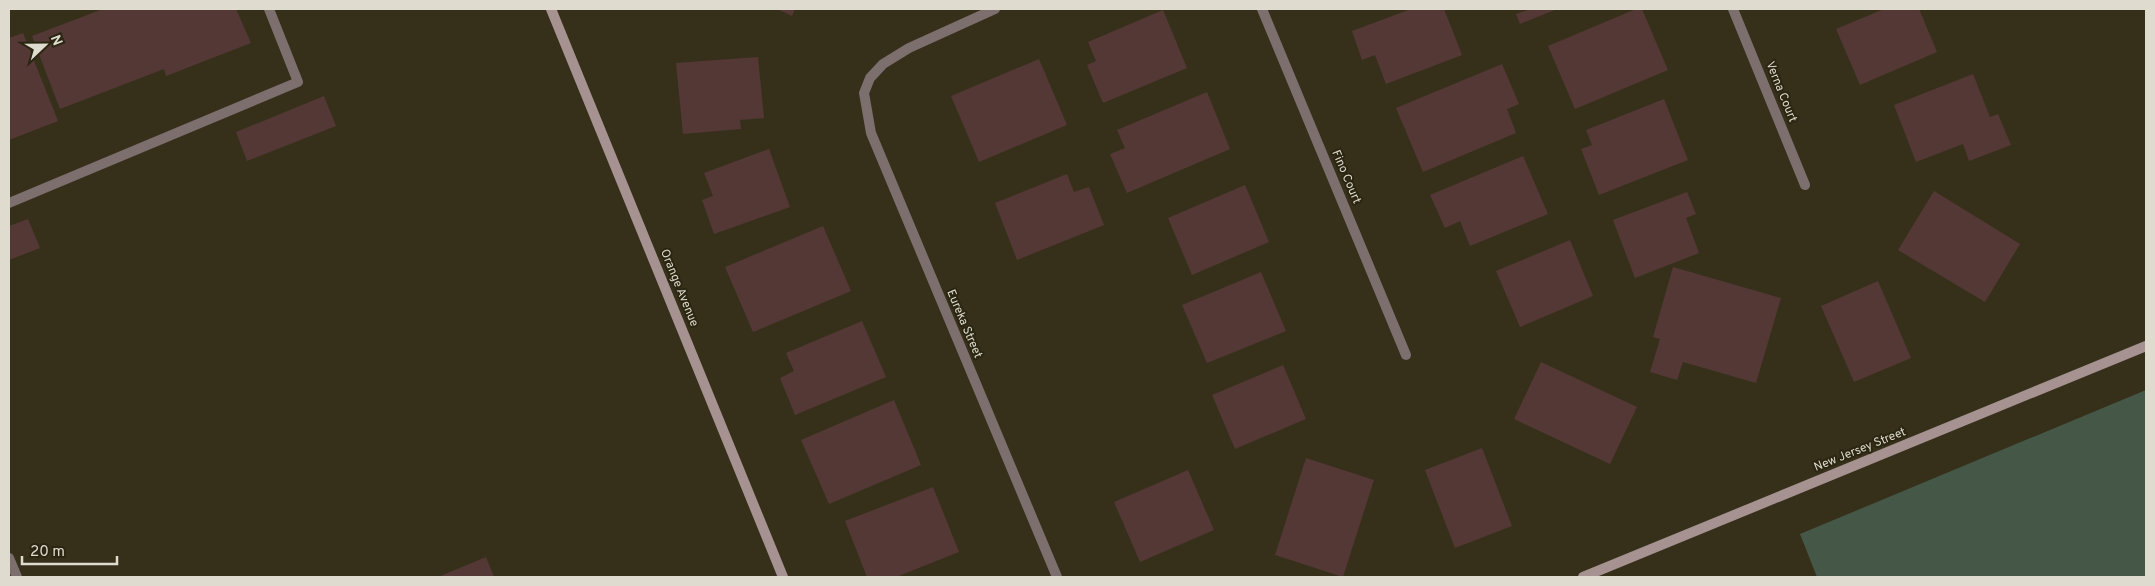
<svg xmlns="http://www.w3.org/2000/svg" width="2155" height="586" font-family="Overpass,sans-serif">
<style>
.green{fill:#455847}
.building{fill:#543835}
.lines{fill:none;stroke-linecap:round;stroke-linejoin:round}
.lane{stroke:#7c6f6e;stroke-width:10}
.street{stroke:#7c6f6e;stroke-width:10}
.secondary{stroke:#a69391;stroke-width:10}
.labels{text-anchor:middle;dominant-baseline:central;stroke-width:4;stroke-linejoin:round;paint-order:stroke}
.street-label{font-size:12px;fill:#dfdccf;stroke:#2b2612}
</style>
<rect width="100%" height="100%" fill="#36301b"/>
<polygon class="green" points="2146,390 2146,577 1817,577 1800,534"/>
<g class="building">
<polygon points="103,9 236,9 251,43 166,76 164,69 60,109 32,36"/>
<polygon points="777,9 795,9 792,16"/>
<polygon points="1411,9 1444,9 1462,55 1386,84 1375,55 1362,60 1352,31"/>
<polygon points="1530,9 1557,9 1520,24 1516,14"/>
<polygon points="1636,9 1642,9 1668,70 1575,109 1548,46"/>
<polygon points="1884,9 1919,9 1937,52 1860,85 1836,29"/>
<polygon points="1163,10 1187,68 1103,103 1087,65 1096,61 1088,42"/>
<polygon points="23,33 58,121 9,140 9,38"/>
<polygon points="758,57 764,118 740,120 741,129 683,134 676,63"/>
<polygon points="1039,59 1067,125 979,162 951,96"/>
<polygon points="1502,64 1519,104 1507,109 1516,133 1423,172 1396,108"/>
<polygon points="1973,74 1990,117 1998,114 2011,145 1969,161 1963,144 1916,162 1894,105"/>
<polygon points="1207,92 1230,149 1127,193 1110,154 1125,148 1117,130"/>
<polygon points="324,96 336,126 247,161 236,132"/>
<polygon points="1664,99 1688,160 1599,195 1581,149 1592,145 1586,130"/>
<polygon points="769,149 790,207 714,234 702,200 713,196 704,173"/>
<polygon points="1523,156 1548,214 1470,246 1460,221 1445,228 1430,195"/>
<polygon points="1067,174 1074,192 1089,187 1104,225 1017,260 995,203"/>
<polygon points="1245,185 1269,242 1192,275 1168,218"/>
<polygon points="1934,191 2020,244 1985,302 1898,250"/>
<polygon points="1687,192 1696,214 1686,218 1699,253 1635,278 1613,220"/>
<polygon points="28,219 40,248 9,260 9,226"/>
<polygon points="823,226 851,291 753,332 725,267"/>
<polygon points="1570,240 1593,296 1520,327 1496,271"/>
<polygon points="1673,267 1781,298 1756,383 1683,362 1677,380 1650,372 1660,339 1653,337"/>
<polygon points="1261,272 1286,331 1207,363 1182,305"/>
<polygon points="1878,281 1911,358 1854,382 1821,306"/>
<polygon points="862,321 886,377 795,415 780,378 794,371 786,353"/>
<polygon points="1541,362 1637,407 1610,464 1514,419"/>
<polygon points="1283,365 1306,419 1235,449 1212,395"/>
<polygon points="894,400 921,465 829,504 801,440"/>
<polygon points="1482,448 1512,526 1455,548 1425,470"/>
<polygon points="1306,458 1374,480 1343,577 1275,555"/>
<polygon points="1188,470 1214,530 1140,562 1114,502"/>
<polygon points="933,487 959,552 896,577 867,577 845,521"/>
<polygon points="486,557 494,577 438,577"/>
</g>
<g class="lines">
<g class="lane">
<polyline points="9,203 298,82 269,9"/>
<polyline points="9,558 17,577"/>
</g>
<g class="street">
<polyline points="995,9 909,48 883,64 870,78 864,93 871,133 1057,577"/>
<polyline points="1262,9 1406,355"/>
<polyline points="1733,9 1805,185"/>
</g>
<g class="secondary">
<polyline points="551,9 783,577"/>
<polyline points="1583,577 2146,346"/>
</g>
</g>
<g class="labels">
<g class="street-label">
<text transform="translate(1781 92) rotate(68)">Verna Court</text>
<text transform="translate(1346 177) rotate(67)">Fino Court</text>
<text transform="translate(679 288) rotate(68)">Orange Avenue</text>
<text transform="translate(964 324) rotate(67)">Eureka Street</text>
<text transform="translate(1860 450) rotate(-22)">New Jersey Street</text>
</g>
</g>
<rect width="2155" height="586" fill="none" stroke="#dfdccf" stroke-width="20"/>
<g transform="translate(45 45) rotate(68)" stroke="#2b2612" stroke-width="4" paint-order="stroke">
<path d="M0-4L9 19L0 12L-9 19Z" fill="#dfdccf"/>
<text y="-8" font-size="14" font-weight="bold" text-anchor="middle" fill="#dfdccf">N</text>
</g>
<path d="M22 556v8h95v-8" fill="none" stroke="#dfdccf" stroke-width="2.5"/>
<text x="30" y="556" font-size="15" fill="#dfdccf" stroke="#2b2612" stroke-width="4" paint-order="stroke">20 m</text>
</svg>
